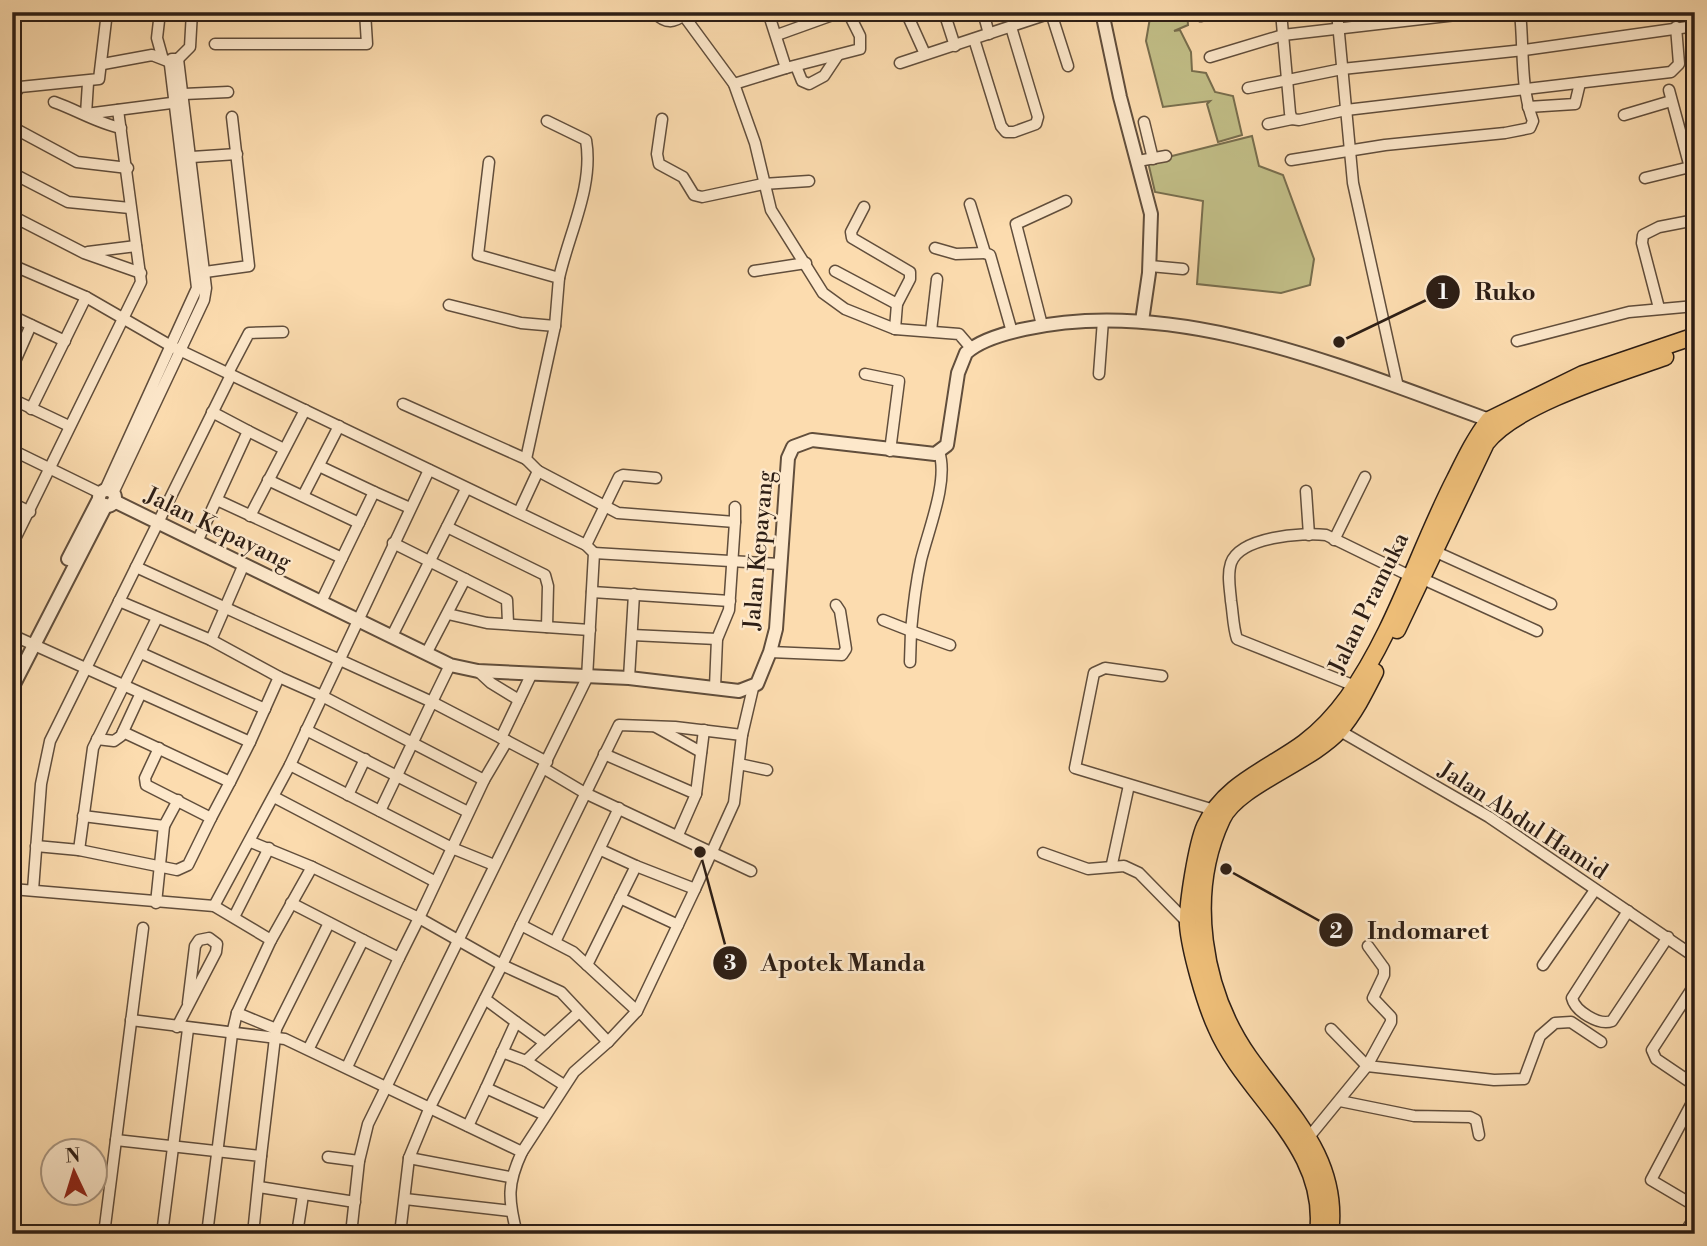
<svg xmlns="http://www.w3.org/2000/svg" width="1707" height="1246" font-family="'Libre Bodoni',serif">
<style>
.green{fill:#c2bf88;stroke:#786e4e;stroke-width:2}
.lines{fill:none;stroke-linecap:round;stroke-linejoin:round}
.minor-casing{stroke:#614e3c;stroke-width:13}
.tertiary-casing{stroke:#614e3c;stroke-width:16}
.primary-casing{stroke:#2d1e15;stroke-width:19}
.minor{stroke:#fde8cb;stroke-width:10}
.tertiary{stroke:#fde8cb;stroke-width:12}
.primary{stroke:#eebe78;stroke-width:16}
.labels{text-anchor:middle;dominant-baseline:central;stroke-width:5;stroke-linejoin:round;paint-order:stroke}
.street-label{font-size:23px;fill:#2d1e15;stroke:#fde8cb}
.leader{fill:none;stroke:#2d1e15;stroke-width:2.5}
.callout-dot{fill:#2d1e15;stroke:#fde8cb;stroke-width:2.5}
.mark-label{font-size:21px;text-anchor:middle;font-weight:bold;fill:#fff}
.callout-label{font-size:24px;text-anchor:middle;font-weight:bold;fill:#2d1e15;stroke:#fde8cb;stroke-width:5;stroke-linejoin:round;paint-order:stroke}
</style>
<rect width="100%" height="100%" fill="#fcdcaf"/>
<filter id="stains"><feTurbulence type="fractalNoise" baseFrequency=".00286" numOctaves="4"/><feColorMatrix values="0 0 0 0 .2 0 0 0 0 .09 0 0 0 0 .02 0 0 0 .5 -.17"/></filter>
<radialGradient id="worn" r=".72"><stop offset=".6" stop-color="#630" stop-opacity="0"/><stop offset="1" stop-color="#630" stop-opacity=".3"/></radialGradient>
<g class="green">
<polygon points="1151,12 1187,12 1188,25 1174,31 1180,30 1191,52 1192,71 1206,73 1215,92 1233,96 1242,135 1218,142 1207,104 1210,101 1163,107 1146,41"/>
<polygon points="1252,136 1259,166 1283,175 1314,259 1310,285 1281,293 1197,284 1203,201 1155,192 1148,162"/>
</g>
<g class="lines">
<defs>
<g id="minor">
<polyline points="160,12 157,38 162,56"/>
<polyline points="415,12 430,12"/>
<path d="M 653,12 C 666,24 673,24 687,13"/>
<polyline points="906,12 925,54"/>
<polyline points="944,12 955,46"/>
<polyline points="983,12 989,34"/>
<polyline points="1281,12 1290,113 1292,119 1299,120 1346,110 1671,72 1679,64 1676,27"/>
<polyline points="1337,12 1353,183 1398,387"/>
<polyline points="1051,13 1068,66"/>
<polyline points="684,16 734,84 755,143 771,210 823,293 845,309 895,329 959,334 971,348"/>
<polyline points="1201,16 1216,12"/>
<polyline points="777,35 841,12"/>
<polyline points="974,39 1001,126 1006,132 1014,132 1036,124 1038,117 1011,27"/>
<polyline points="215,44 367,44 365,12"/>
<polyline points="1210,57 1283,35 1482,12"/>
<polyline points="178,59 190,47 192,12"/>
<polyline points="900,63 1054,12"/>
<polyline points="103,64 152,55 170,62"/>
<polyline points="796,66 802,81 809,84 824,76 838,55"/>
<polyline points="786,68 860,49 860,36 848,12"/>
<polyline points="734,84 786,68 768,12"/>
<polyline points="1248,88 1342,69 1524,50 1695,26"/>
<polyline points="1669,90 1695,186"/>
<polyline points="184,94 228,92"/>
<polyline points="12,97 20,87 99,79 107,12"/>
<path d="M 54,102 C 77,110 97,123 121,128"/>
<polyline points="1528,107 1575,104 1580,83"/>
<polyline points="86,114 179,102"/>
<polyline points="86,114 88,83"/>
<polyline points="1624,115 1671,101"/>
<polyline points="662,119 657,154 659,164 683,177 694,195 702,197 763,184 809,181"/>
<path d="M 547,121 L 586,140 C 594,186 569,233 559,278"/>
<polyline points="1144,122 1153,159"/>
<polyline points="1268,124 1292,119"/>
<polyline points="12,127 77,162 128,168"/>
<polyline points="192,157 237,154"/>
<path d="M 1291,160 L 1385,145 L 1505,133 L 1530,128 L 1533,121 C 1520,87 1524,49 1520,12"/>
<polyline points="1138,161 1166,156"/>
<polyline points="489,162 478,255 559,278 555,326 526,459 538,471 519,512"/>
<polyline points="12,173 68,202 130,208"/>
<polyline points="1645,178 1690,167"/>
<polyline points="970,204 985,253 990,255 1012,332"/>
<polyline points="864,207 851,232 852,238 910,272 910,279 897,304 895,329"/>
<polyline points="12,216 84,253 141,273"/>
<polyline points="935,248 956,254 985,253"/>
<polyline points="88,252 136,246"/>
<polyline points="12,265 86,297 171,346 586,545 594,553 587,678 368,1124 359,1161 351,1234"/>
<polyline points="1150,266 1183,269"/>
<polyline points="754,271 806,263"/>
<polyline points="835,271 897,304"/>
<polyline points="205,272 249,266 232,117"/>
<polyline points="449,305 521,323 555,326"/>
<polyline points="1659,308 1642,243 1643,235 1659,227 1695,220"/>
<polyline points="12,316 65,341"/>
<polyline points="1042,325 1016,224 1066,201"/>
<polyline points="931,331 937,279"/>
<polyline points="1517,341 1629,312 1695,306"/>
<polyline points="12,368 31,325"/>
<polyline points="228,373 249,333 283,332"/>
<polyline points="865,374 899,381 890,451"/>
<polyline points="1099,374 1103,320"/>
<polyline points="12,399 69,426"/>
<polyline points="403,404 526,459"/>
<polyline points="31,409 86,297"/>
<polyline points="248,431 284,449"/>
<polyline points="12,450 100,493"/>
<polyline points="538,471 618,513 735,522 735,507"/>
<polyline points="268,480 359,523"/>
<polyline points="105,490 197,288 170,65 172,59 178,59 206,288 204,300 113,493"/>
<polyline points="1306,491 1309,535"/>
<polyline points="374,492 410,508"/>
<polyline points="303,496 339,426"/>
<polyline points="217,500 342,558 374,492 319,466"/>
<polyline points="12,503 30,512"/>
<polyline points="250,516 305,410"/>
<polyline points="447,527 545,575 548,586 547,627"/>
<polyline points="1334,540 1365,477"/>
<polyline points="197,542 248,431 212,412"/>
<polyline points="393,543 507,600 508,623"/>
<polyline points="12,545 141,282 118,110"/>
<polyline points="586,545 619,477 623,475 656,478"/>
<polyline points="1434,551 1551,604"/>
<polyline points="594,553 780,564"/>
<polyline points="136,567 432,702 450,665"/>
<polyline points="1423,579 1537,631"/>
<polyline points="592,592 730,601"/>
<polyline points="321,602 342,558"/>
<polyline points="448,614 487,623 590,630"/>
<path d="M 883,620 L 911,631 C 913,608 916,583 921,560 C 928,531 949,480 939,452"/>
<polyline points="12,635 250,742 279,677 211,640 119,601"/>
<polyline points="632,635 717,639"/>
<polyline points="392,636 466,489"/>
<polyline points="211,640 244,564"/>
<polyline points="427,652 465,579"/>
<polyline points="770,652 842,655 846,649 840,611 836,605"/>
<polyline points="141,653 265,709"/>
<polyline points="910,662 911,631 950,645"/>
<polyline points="478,671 491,683 519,700"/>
<polyline points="1162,676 1105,668 1094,673 1075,768 1214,810"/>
<polyline points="279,677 322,696 484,780"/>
<polyline points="629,678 634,594"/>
<path d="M 1355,686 L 1237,639 C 1233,627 1233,613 1231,601 C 1230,588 1227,575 1231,563 C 1240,537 1302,532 1326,535 L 1410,576"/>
<polyline points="715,687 717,639 729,610 735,522"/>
<polyline points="656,727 701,752"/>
<polyline points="1335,728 1489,817 1695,957"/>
<polyline points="306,730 468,812"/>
<polyline points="123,732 230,782 211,818"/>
<polyline points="742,735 753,688"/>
<polyline points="501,738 532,673"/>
<polyline points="97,739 114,741 121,736 140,695"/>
<polyline points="604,754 696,794 678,835"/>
<polyline points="739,764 767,770"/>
<polyline points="290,765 452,848 484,780 507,741 547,762"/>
<polyline points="543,768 585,793 751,871"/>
<polyline points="230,782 250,742"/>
<polyline points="696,794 704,730"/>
<polyline points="348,795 365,759"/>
<polyline points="274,797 434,881"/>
<polyline points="380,811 432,702 507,741"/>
<polyline points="83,816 164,826 178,800"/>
<polyline points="251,842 312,867 419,918 452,848 494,865"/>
<polyline points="36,846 79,850 177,870 188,865 211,818 146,785 145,778 159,748"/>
<polyline points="79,850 93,748 157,618"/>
<polyline points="1043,853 1088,869 1124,866 1139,873 1188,923"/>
<polyline points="1112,864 1129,785"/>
<polyline points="12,889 214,906 271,940 237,1013 232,1034 207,1234"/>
<polyline points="33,890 41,784 50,741 231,375"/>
<polyline points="620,898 678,925"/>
<polyline points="156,903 164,826"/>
<polyline points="291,903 363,940"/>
<polyline points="214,906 290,765 429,470"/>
<path d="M 1628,911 L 1572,998 C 1575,1011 1599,1026 1612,1021 L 1668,937"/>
<polyline points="234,917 269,848"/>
<polyline points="521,925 619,725 675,727 742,735 734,803 695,889 636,866"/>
<polyline points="271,940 312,867"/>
<polyline points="555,942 619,808"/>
<polyline points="587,965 636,866 601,850"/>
<polyline points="1543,965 1595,890"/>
<polyline points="1695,984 1652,1050 1656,1059 1690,1082 1695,1081"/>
<polyline points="485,999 516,1022 486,1088"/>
<polyline points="237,1013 276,1029"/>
<path d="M 131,1020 L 285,1039 L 522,1152 C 507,1184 508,1199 517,1234"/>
<polyline points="516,1022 545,1043 579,1012"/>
<polyline points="177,1027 216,952 217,944 209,938 199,940 195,946 188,1003"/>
<polyline points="1331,1029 1367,1066 1494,1080 1524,1079 1540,1036 1555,1023 1571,1022 1601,1042"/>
<polyline points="608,1042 637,1011 695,889"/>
<polyline points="545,1043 526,1061 564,1085"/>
<polyline points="309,1048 363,940 399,958 419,918 502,965 521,925 573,952 637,1011"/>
<polyline points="502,1052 526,1061"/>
<polyline points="347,1067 399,958"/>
<polyline points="1695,1097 1651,1180 1695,1206"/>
<polyline points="1340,1101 1414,1116 1470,1117 1476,1120 1479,1135"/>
<polyline points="468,1126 486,1088 545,1115"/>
<polyline points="1309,1137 1367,1066 1391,1022 1391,1017 1373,998 1384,975 1384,968 1368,946"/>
<polyline points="116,1140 261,1156 253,1234"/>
<polyline points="261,1156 276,1029 329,923"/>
<polyline points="328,1157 359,1161"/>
<polyline points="409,1158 510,1177"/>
<polyline points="259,1187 355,1202"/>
<polyline points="405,1199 511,1211"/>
<polyline points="104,1234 143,928"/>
<polyline points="162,1234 188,1029"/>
<polyline points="297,1234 303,1195"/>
<polyline points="400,1234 409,1158 430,1107 502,965 561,992 608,1042 574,1072 522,1152"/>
<polyline points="1684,1234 1695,1217"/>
</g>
<g id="tertiary">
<polyline points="1102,12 1120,97 1151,214 1149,273 1142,321"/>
<circle cx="107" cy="498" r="8"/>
<path d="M 114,501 L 450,665 L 478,671 L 629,678 L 739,691 L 757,684 L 770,652 L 776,629 L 788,458 L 793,447 L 812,440 L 935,454 L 947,445 L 958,373 L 966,353 C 980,340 1006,333 1025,329 C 1178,295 1347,369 1489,420"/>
<polyline points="68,559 99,499"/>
<polyline points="12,688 106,505"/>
</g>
<g id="primary">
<path d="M 1397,630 L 1486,443 C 1516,404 1617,374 1665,357"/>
<path d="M 1318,1234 C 1329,1146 1247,1099 1216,1027 C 1205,1003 1190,950 1188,925 C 1187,905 1197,844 1205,826 C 1224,784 1269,769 1304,743 C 1321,730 1335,715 1348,697 C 1395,631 1418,551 1455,479 C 1465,459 1475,438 1489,420 L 1583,374 L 1695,336"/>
<path d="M 1330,1234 C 1340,1159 1289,1113 1249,1057 C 1202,990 1187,894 1222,819 C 1237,786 1311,762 1339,731 C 1354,714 1365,692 1375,672"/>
</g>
</defs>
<use href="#minor" class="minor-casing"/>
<use href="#tertiary" class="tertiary-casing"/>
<use href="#primary" class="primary-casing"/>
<use href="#minor" class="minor"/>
<use href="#tertiary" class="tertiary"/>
<use href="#primary" class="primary"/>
</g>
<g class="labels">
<g class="street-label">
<text transform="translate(218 529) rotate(26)">Jalan Kepayang</text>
<text transform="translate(759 550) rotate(-85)">Jalan Kepayang</text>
<text transform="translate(1369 603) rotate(-64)">Jalan Pramuka</text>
<text transform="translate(1523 821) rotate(33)">Jalan Abdul Hamid</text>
</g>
</g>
<path class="leader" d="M1339 342L1443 292M1226 869L1336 930M700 852L730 963"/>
<g class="callout-dot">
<circle cx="1339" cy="342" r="7"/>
<circle cx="1226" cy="869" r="7"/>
<circle cx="700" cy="852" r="7"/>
<circle cx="1443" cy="292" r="18"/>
<circle cx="1336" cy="930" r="18"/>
<circle cx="730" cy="963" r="18"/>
</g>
<g class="mark-label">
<text x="1443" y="299">1</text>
<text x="1336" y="938">2</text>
<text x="730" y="970">3</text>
</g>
<g class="callout-label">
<text x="1505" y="300">Ruko</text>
<text x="1428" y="939">Indomaret</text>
<text x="843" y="971">Apotek Manda</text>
</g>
<rect width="1707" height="1246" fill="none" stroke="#fcdcaf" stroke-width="42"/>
<rect x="14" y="14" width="1679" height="1218" fill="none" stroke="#2d1e15" stroke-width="3.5"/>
<rect x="21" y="21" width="1665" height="1204" fill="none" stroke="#2d1e15" stroke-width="2"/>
<g transform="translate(74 1172) rotate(356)"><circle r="33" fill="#fde8cb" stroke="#aa9782" stroke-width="2"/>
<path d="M0-5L12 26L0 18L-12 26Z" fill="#8f2418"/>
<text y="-10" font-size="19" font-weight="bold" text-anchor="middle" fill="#2d1e15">N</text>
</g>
<rect width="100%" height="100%" filter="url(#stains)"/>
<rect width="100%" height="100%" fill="url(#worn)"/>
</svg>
